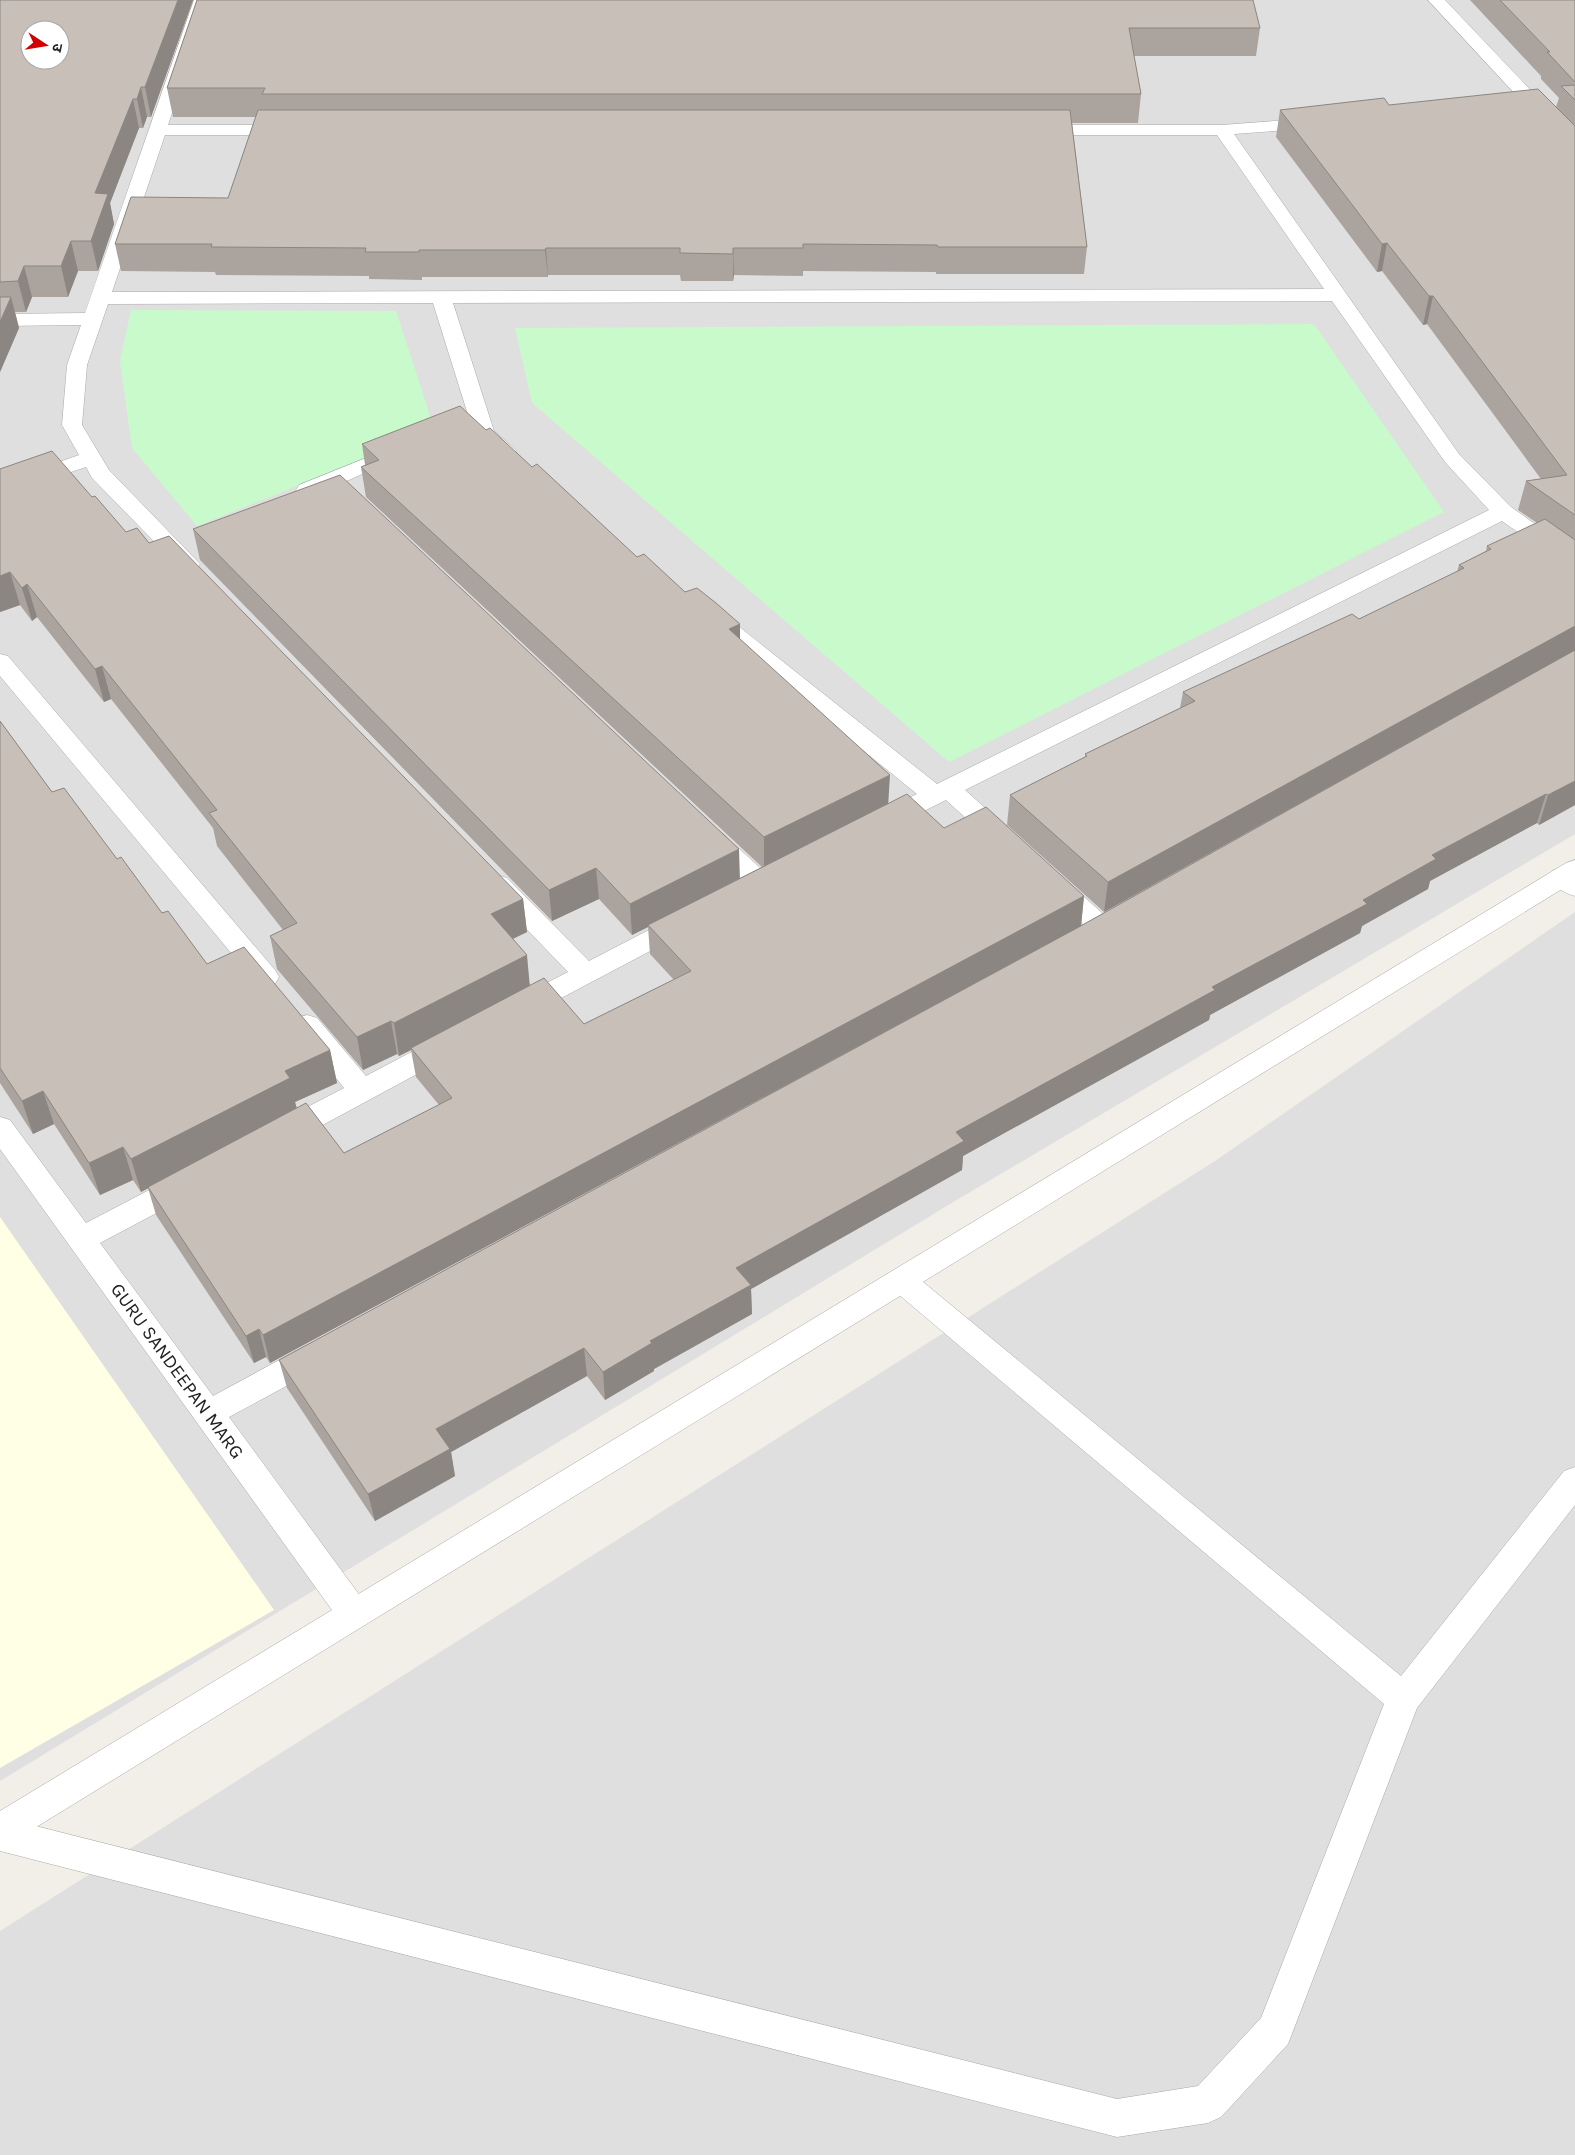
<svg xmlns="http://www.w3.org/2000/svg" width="1575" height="2155" font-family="Karla,'Noto Sans Devanagari',sans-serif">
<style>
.residential{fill:#e0dfdf;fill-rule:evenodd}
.education{fill:#ffffe5}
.park{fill:#c8facc}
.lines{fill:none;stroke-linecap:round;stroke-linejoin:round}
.minor-casing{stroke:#a9a9a9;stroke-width:1}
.tertiary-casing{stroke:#a9a9a9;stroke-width:1}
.minor{fill:#fff;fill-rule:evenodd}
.tertiary{fill:#fff;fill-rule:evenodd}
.wall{fill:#aba49e}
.shaded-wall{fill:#8b8681}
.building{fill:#c7bfb8;stroke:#8b8681;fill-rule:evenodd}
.labels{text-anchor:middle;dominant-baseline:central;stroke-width:4;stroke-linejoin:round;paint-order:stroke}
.street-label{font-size:19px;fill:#222;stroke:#fff}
</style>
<rect width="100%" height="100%" fill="#f2efe9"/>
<g class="residential">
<path d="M 0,0 L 1575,0 L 1575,834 L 955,1201 L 0,1781 ZM 30,30 L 60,30 L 60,60 L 30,60 Z"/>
<polygon points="1575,912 1575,2155 0,2155 0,1931 1215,1161"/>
</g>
<polygon class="education" points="0,1217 274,1610 0,1768"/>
<g class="park">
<polygon points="131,310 396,311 435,431 197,526 132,448 120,361"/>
<polygon points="1314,324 1444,512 949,762 532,403 515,328"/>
</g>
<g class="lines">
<defs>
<g id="minor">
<polygon points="194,0 210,0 168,125 289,125 295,126 298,130 295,134 289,135 165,135 112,292 1324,289 1217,135 1035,135 1029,134 1026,130 1029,126 1035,125 1222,125 1314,118 1320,119 1323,123 1320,127 1314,128 1234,134 1459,454 1511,507 1575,552 1575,569 1567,567 1502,521 965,790 1012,832 1016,838 1012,844 1003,846 994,844 946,800 894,826 885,828 876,826 873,820 876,814 917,794 707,624 704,619 707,614 715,612 723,614 937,784 1489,510 1445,462 1332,301 453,303 494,431 517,451 513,455 506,457 499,455 474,434 433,303 108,304 87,365 82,425 109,470 200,564 197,569 189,571 181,569 92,478 86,467 0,496 0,483 79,455 62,425 67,365 81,325 0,326 0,314 85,313"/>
<polygon points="1428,0 1445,0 1575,137 1575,153 1569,152"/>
<polygon points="396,446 403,448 407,452 403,456 315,495 307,496 299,495 296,490 299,485"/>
<polygon points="0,654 8,656 275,970 279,977 275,984 266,986 257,984 0,676"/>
<polygon points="711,829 720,831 770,877 774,883 770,889 761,892 752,889 702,843 698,837 702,831"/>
<path d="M 1561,868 L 1575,874 L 1575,896 C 1564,893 1554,887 1548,877 L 1552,871 Z"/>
<polygon points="498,875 507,878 589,961 672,918 681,915 690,918 694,924 690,930 529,1015 520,1018 511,1015 507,1008 511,1001 568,972 489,890 485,884 489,878"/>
<polygon points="1055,876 1064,879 1111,921 1115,927 1111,933 1102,936 1093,933 1046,891 1042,885 1046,879"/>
<polygon points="307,1015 317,1018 366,1076 436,1039 446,1036 456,1039 460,1046 456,1053 293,1141 283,1144 273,1141 269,1133 273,1125 344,1088 294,1025 297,1018"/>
<polygon points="0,1117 10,1120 86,1223 176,1176 186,1173 196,1176 200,1184 196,1192 100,1243 213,1396 305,1346 316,1343 327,1346 331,1355 327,1364 229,1417 366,1604 371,1614 366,1624 354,1629 342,1624 0,1149"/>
<polygon points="901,1268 911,1272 1401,1676 1564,1471 1575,1467 1575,1505 1417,1708 1288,2044 1221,2117 1208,2123 1117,2137 0,1851 0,1817 1117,2099 1198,2086 1261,2018 1384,1704 891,1288 886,1280 891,1272"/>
</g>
<polygon id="tertiary" points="1575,860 1575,881 12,1842 0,1847 0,1811 1566,863"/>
</defs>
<use href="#minor" class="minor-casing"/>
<use href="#tertiary" class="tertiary-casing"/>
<use href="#minor" class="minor"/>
<use href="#tertiary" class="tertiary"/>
</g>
<g class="wall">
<polygon points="0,0 193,0 151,117 147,117 143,128 139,128 110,203 114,224 98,271 78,271 68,297 32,297 26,312 15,312 19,328 0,372"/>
<polygon points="197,0 1260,28 1256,56 1134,56 1141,94 1138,123 1072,123 1087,247 1084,274 936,274 936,272 803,271 803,276 734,275 733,281 681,281 680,275 548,275 548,277 422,277 422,280 369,279 369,276 216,275 215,272 121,271 115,244 228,198 256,117 173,117 167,88"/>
<polygon points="1470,0 1575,0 1575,805 1539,825 1537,823 1430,881 1428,889 1362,926 1360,933 1210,1015 1209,1020 963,1156 962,1170 751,1289 752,1314 654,1369 654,1371 605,1400 587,1376 451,1452 455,1476 375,1521 287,1388 279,1360 1077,928 1398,749 1104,912 1007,825 1010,795 1085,757 1085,754 1180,708 1183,692 1359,619 1457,572 1459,565 1486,551 1487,546 1537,523 1518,510 1526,481 1541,479 1427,324 1423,325 1382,271 1377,272 1276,137 1280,110 1389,105 1556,107 1559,98 1541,79 1541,76"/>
<polygon points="486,430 532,467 637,557 685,592 740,624 740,639 888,803 944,828 1084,896 1081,926 270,1363 266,1357 254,1363 156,1215 148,1188 141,1192 133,1180 100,1195 54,1124 33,1134 0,1083 0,721 52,792 117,859 162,913 207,964 330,1050 337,1083 295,1102 297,1108 344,1153 439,1105 416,1077 411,1050 399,1056 397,1054 363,1070 277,969 270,936 283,930 217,846 213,828 111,699 104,702 37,617 32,621 20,605 0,612 0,469 92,497 126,532 149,543 523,899 527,932 513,939 530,985 584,1024 674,980 650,954 648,927 632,935 599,899 552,921 200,560 193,529 740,878 762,867 366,497 361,467 365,465 362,444"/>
</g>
<g class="shaded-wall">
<polygon points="178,0 193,0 151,117 145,87"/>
<polygon points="141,87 147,117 143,128 137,99"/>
<polygon points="133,99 139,128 110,203 114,224 98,271 91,241 95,193"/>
<polygon points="71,241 78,271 68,297 61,266"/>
<polygon points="1387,243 1382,271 1377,272 1382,244"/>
<polygon points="546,248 548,275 548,277 545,250"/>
<polygon points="733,248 734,275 733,281"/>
<polygon points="24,266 32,297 26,312 18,281"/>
<polygon points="1429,296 1433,296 1427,324 1423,325"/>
<polygon points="11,297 19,328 0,372 0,322"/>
<polygon points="10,572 20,605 0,612 0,576"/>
<polygon points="27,584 37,617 32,621 22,588"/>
<polygon points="740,624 740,656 729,629"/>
<polygon points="1575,626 1575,654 1566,655 1104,912 1108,882"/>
<polygon points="102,666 111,699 104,702 95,669"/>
<polygon points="890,775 888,807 764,869 764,837"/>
<polygon points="1575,781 1575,805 1539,825 1548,795"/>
<polygon points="1546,794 1537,823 1430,881 1428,889 1362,926 1360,933 1210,1015 1209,1020 963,1156 962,1170 751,1289 752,1314 654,1369 654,1371 605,1400 603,1372 650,1341 736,1268 956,1132 1212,987 1363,900 1432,855"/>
<polygon points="739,849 740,881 648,925 648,927 632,935 630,904"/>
<polygon points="596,868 599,899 552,921 549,890"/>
<polygon points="1084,896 1081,926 270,1363 263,1335"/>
<polygon points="523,899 527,932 495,947 491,914"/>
<polygon points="527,955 530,988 411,1048 411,1050 399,1056 394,1023"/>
<polygon points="391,1021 397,1054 363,1070 357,1037"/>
<polygon points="330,1050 337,1083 295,1102 297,1110 141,1192 131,1159 285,1071"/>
<polygon points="43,1091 54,1124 33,1134 22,1101"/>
<polygon points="123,1147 133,1180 100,1195 89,1163"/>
<polygon points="259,1329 266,1357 254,1363 246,1336"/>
<polygon points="584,1348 587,1376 451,1452 455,1476 375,1521 368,1494 436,1429"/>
</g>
<g class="building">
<path d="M 0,0 L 178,0 L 145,87 L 141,87 L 137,99 L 133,99 L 95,193 L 108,194 L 91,241 L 71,241 L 61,266 L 24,266 L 18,281 L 0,282 ZM 30,30 L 60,30 L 60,60 L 30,60 Z"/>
<polygon points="197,0 1253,0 1260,28 1129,28 1141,94 262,94 265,88 167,88"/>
<polygon points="1500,0 1575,0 1575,82 1547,52 1550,52"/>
<polygon points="1575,85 1575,100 1561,86"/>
<polygon points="1538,89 1575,126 1575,515 1526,481 1567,475 1433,296 1429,296 1387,243 1382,244 1280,110 1384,98 1389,105"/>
<polygon points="258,110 1070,110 1087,247 938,247 937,245 803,244 803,248 733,248 733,254 680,253 680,248 546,248 545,250 419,250 419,252 365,252 366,248 211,247 212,244 115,244 131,197 228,198"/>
<polygon points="0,297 11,297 0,322"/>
<polygon points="460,406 486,430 490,428 532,467 537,464 637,557 644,554 685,592 697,588 716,603 740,624 729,629 890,775 764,837 361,467 379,460 362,444"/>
<polygon points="52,451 92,497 95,496 126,532 137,528 149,543 169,536 523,899 491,914 527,955 394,1023 391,1021 357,1037 270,936 297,923 209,813 217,810 102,666 95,669 27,584 22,588 10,572 0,576 0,469"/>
<polygon points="340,475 739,849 630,904 596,868 549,890 193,529"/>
<polygon points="1545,519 1575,540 1575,626 1108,882 1010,795 1087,756 1085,754 1195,701 1183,692 1352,614 1359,619 1464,568 1459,565 1491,549 1487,546"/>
<polygon points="1575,650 1575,781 1548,795 1546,794 1432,855 1436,859 1363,900 1367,904 1212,987 1215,990 956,1132 964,1141 736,1268 751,1285 650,1341 652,1343 603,1372 584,1348 436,1429 450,1449 368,1494 279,1360 1077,928"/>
<polygon points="0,721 52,792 64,788 117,859 121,857 162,913 168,911 207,964 244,947 330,1050 285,1071 290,1078 131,1159 123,1147 89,1163 43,1091 22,1101 0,1068"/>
<polygon points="907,794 944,828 986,807 1084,896 263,1335 259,1329 246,1336 148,1187 306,1103 344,1153 452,1098 411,1048 544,978 584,1024 691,971 648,925"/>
</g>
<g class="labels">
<g class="street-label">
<text transform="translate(177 1371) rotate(54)">GURU SANDEEPAN MARG</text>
</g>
</g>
<g transform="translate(45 45) rotate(102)"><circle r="24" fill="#ffffff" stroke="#a7a7a7"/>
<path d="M0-4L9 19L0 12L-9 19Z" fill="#d40000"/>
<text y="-8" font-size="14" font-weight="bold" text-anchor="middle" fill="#222222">उ</text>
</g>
</svg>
